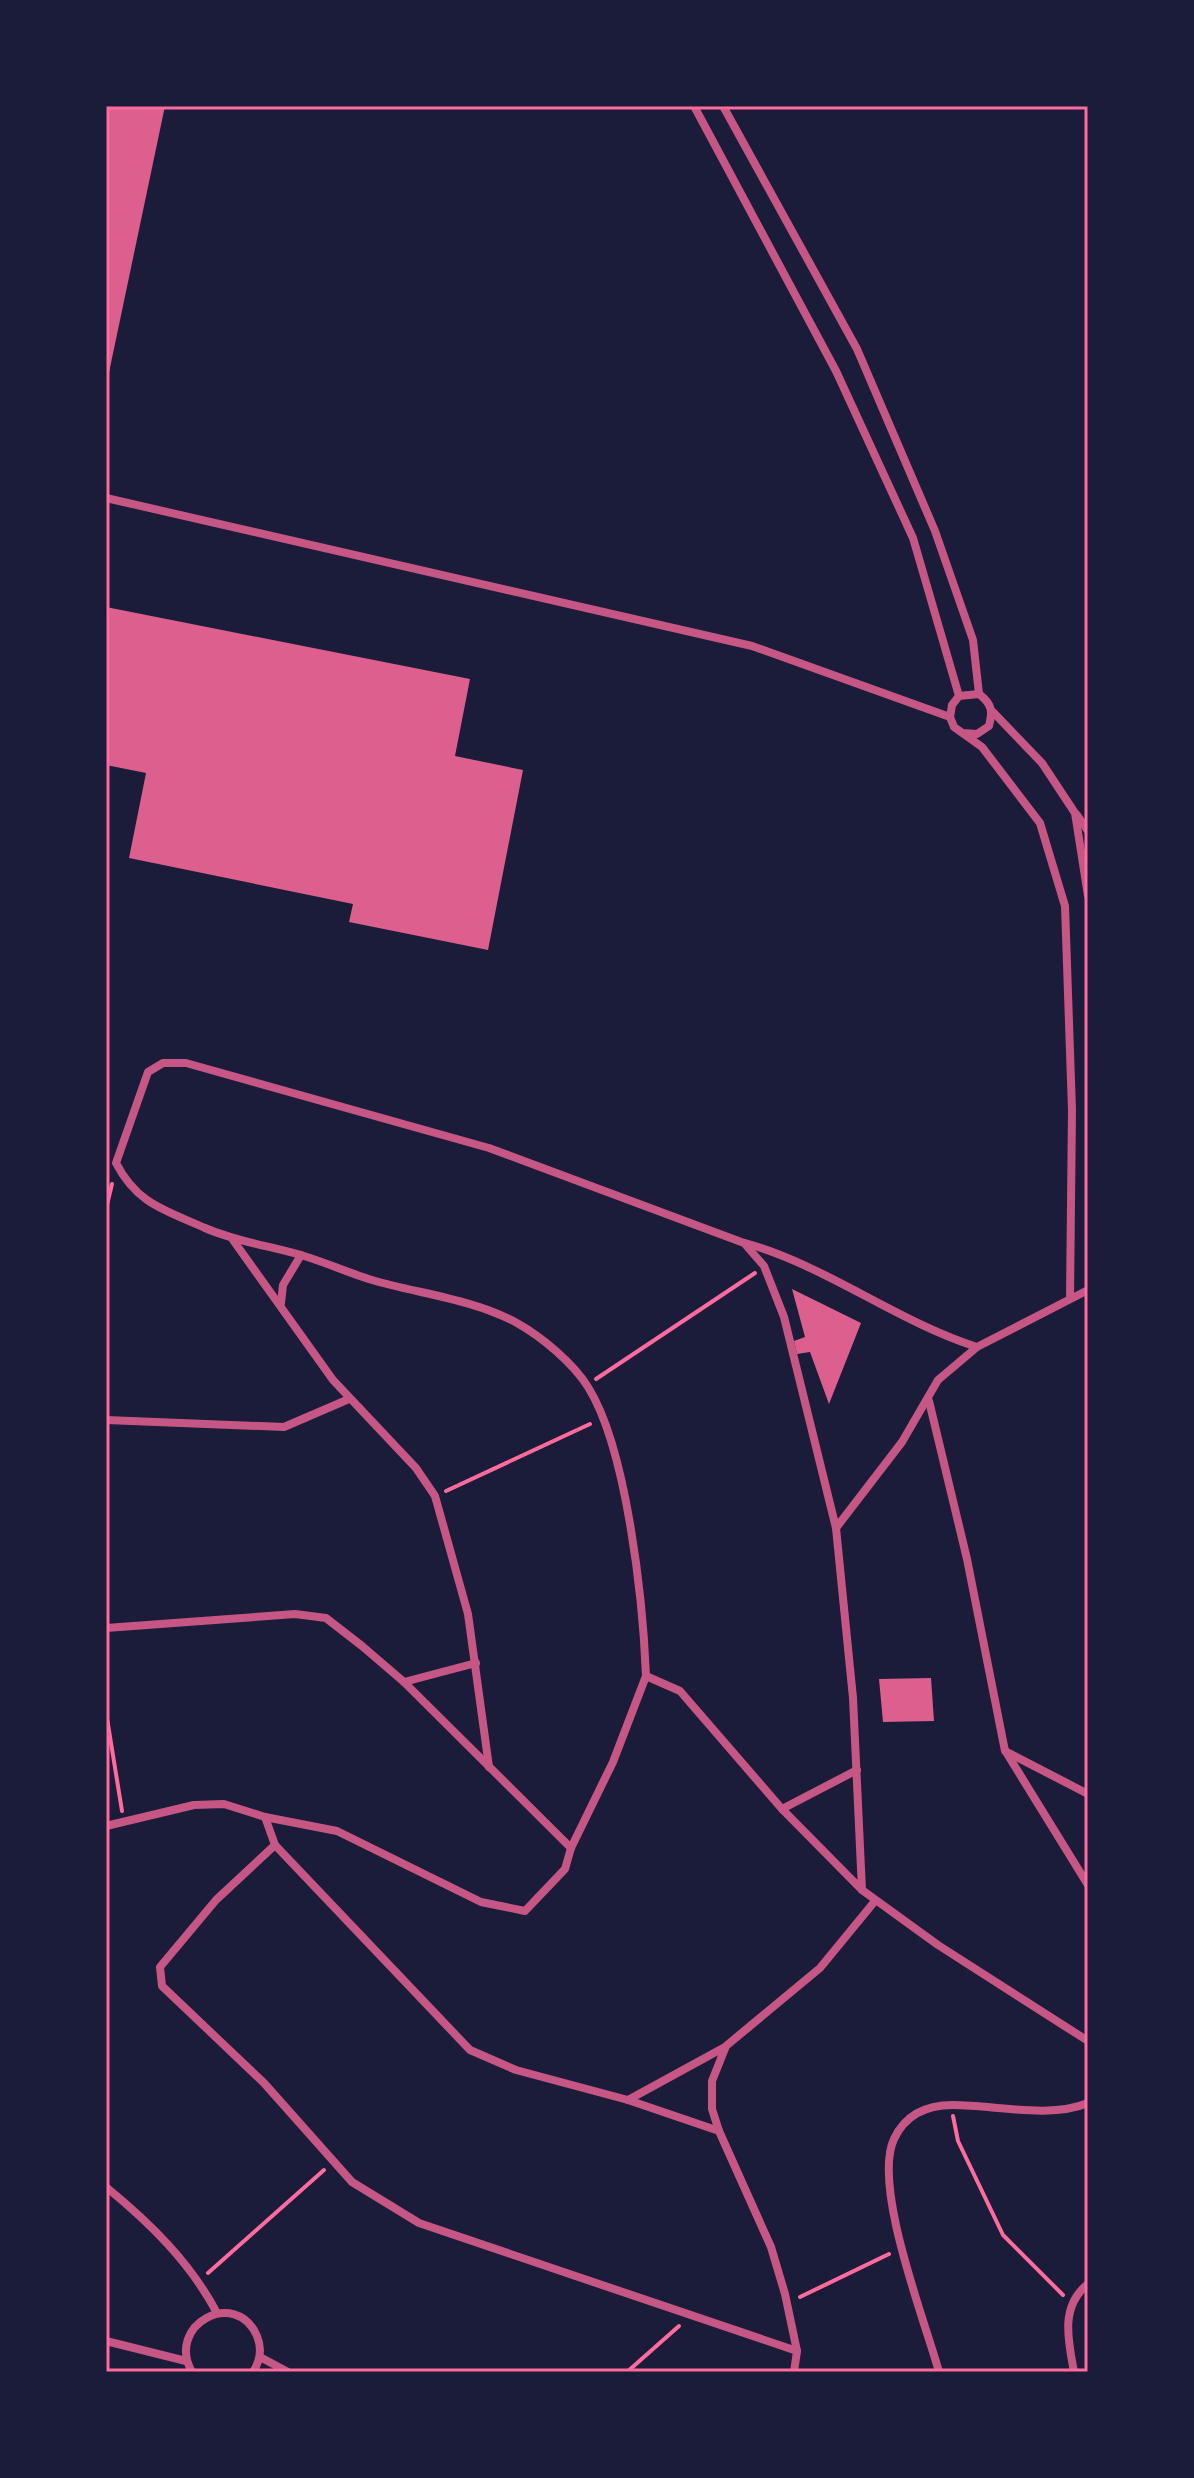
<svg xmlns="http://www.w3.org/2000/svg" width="1194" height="2478" font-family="'Fira Sans Condensed',sans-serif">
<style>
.building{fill:#dd5f8e}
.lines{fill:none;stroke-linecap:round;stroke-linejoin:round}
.path{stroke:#ff6b9d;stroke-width:4}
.minor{stroke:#c65784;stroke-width:8}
.neatline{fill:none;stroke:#ff6b9d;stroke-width:3}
</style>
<rect width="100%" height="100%" fill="#1b1b3a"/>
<g class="building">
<polygon points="106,106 165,106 107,382 106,382"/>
<polygon points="106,607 470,679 455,756 523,770 488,950 349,922 353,904 129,858 146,773 106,765"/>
<polygon points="792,1289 861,1323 829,1404 810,1352 797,1354 794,1341 805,1337"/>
<polygon points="931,1678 934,1721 883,1722 879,1679"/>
</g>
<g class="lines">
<g class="path">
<polyline points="106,1209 112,1184"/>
<polyline points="596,1379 755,1273"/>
<polyline points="446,1491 590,1424"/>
<polyline points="106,1712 122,1811"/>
<polyline points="953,2116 958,2141 1003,2235 1063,2295"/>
<polyline points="208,2273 324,2170"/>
<polyline points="800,2297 889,2254"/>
<polyline points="627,2372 679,2326"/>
</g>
<g class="minor">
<polyline points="694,106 836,371 913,538 959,696"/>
<polyline points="723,106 857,349 935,531 973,640 979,694"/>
<polyline points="106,498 752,646 950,717"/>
<polyline points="993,712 1042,763 1075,813 1088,896"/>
<path d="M 963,733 L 977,734 L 989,726 C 993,711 992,704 979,694 L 959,696 L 952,705 L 950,717 L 954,727 L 982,747 L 1040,823 L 1065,906 L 1072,1110 L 1070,1298"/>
<polyline points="1077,815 1088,831"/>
<polyline points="233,1240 333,1380 416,1468 435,1496 468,1614 489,1767"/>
<path d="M 745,1243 C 827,1266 896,1321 977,1347"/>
<polyline points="281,1303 283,1285 301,1255"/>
<polyline points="929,1401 967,1559 1005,1751 1088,1794"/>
<polyline points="106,1420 284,1427 349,1399"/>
<polyline points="836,1528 902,1442 938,1380 977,1347 1088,1290"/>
<polyline points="106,1628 295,1614 326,1618 362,1646 404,1682 571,1848"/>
<polyline points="404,1682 476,1663"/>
<polyline points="1006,1752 1088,1885"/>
<polyline points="782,1809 857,1770"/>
<polyline points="265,1817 275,1845 470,2050 516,2070 628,2100 719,2131"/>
<polyline points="106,1826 194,1805 224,1804 265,1817 337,1831 481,1902 525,1911 565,1869 571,1848 613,1762 646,1676"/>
<polyline points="275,1845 216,1900 160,1967 162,1986 264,2083 352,2182 419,2223 797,2351"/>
<path d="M 862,1890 L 853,1698 L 836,1528 L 784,1317 L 764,1266 L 744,1243 L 489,1148 L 186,1063 L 163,1063 L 148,1072 L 116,1163 C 137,1204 165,1210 205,1228 C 237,1242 271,1246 304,1256 C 327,1263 349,1273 372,1280 C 420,1294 473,1299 517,1323 C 542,1337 573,1363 588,1387 C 627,1449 643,1601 646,1676 L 680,1691 L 782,1809 L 862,1890 L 938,1945 L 1088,2041"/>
<polyline points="628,2100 725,2047"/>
<path d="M 106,2187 C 150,2223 190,2262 217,2313"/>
<polyline points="106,2341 186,2361"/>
<polyline points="260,2357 288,2372"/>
<path d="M 192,2372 C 165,2325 236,2287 257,2336 C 262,2348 260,2361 253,2372"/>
<polyline points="794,2372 797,2351 785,2294 771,2247 719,2131 712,2109 712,2081 726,2046 820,1968 875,1901"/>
<path d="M 939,2372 C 925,2321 872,2186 894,2139 C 906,2113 928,2105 953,2105 C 995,2105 1049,2119 1088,2103"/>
<path d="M 1074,2372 C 1068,2340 1060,2306 1088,2284"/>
</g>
</g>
<rect width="1194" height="2478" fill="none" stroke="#1b1b3a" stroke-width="216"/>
<rect x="108" y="108" width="978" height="2262" class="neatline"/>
</svg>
